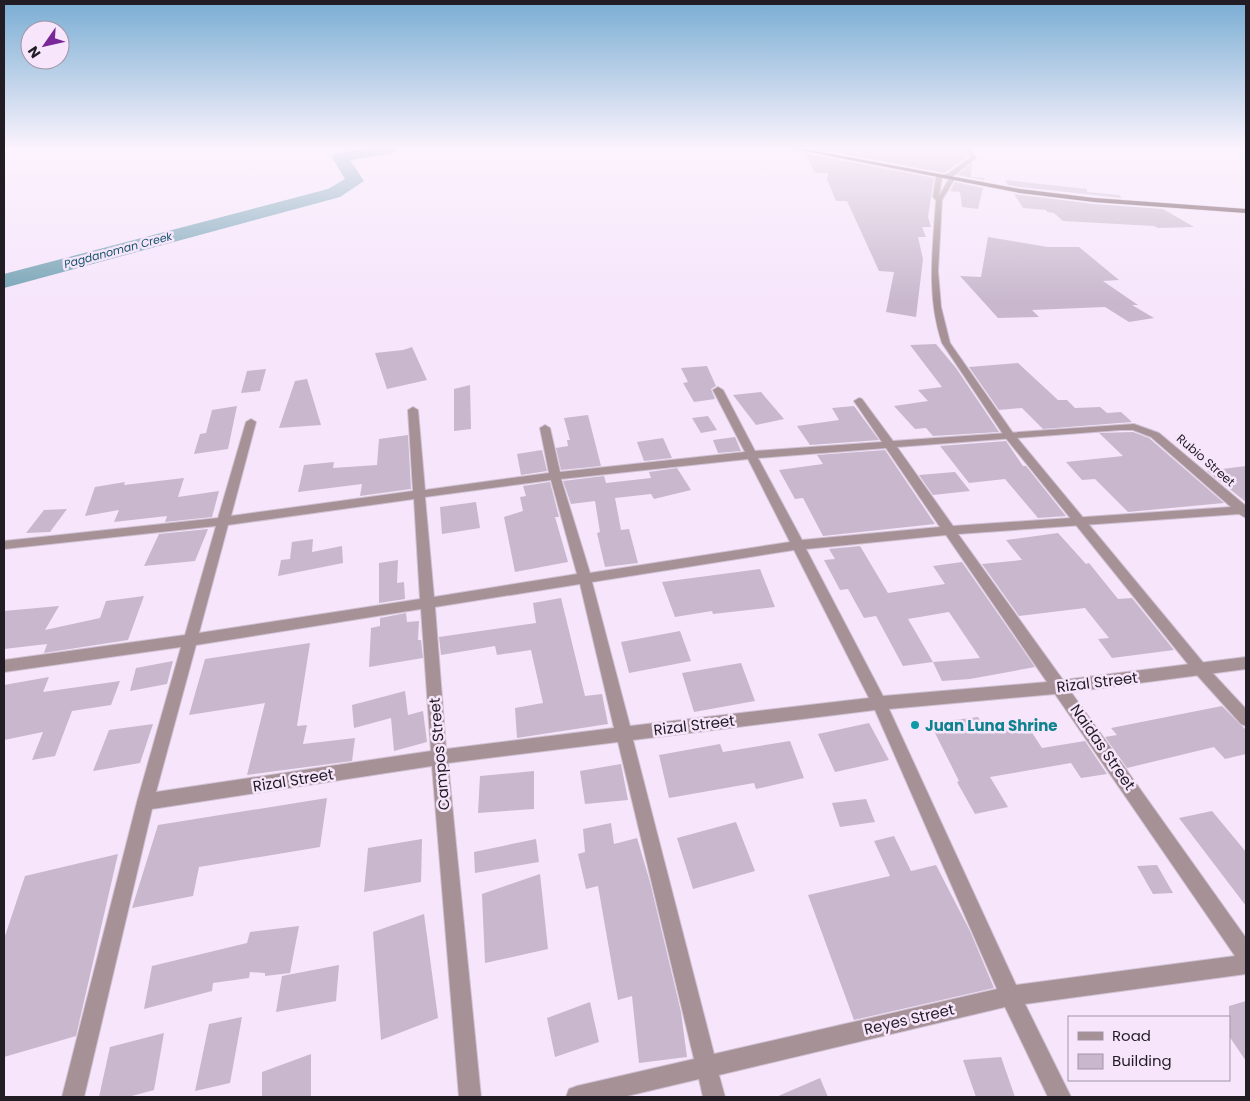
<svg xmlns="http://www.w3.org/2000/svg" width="1250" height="1101" font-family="Poppins,sans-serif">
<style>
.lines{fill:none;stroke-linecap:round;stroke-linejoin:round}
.river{fill:#73a2b3;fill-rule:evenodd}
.building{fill:#c9b8cd;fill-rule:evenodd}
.minor-casing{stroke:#d0c1d4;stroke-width:2}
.tertiary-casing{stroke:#d0c1d4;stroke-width:2}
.trunk-casing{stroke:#d0c1d4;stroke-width:1}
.minor{fill:#a69196;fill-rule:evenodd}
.tertiary{fill:#a69196;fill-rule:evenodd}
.trunk{fill:#5e3b44;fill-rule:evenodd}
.culture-dot{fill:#0f9aa8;stroke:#f6e5fb;stroke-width:2}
.labels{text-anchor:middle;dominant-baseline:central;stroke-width:5;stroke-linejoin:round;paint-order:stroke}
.far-water-label{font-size:11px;font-style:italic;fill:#145567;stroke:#f6e5fb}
.street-label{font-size:12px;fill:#221c24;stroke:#f6e5fb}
.near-street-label{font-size:15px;fill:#221c24;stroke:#f6e5fb}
.near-culture-label{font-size:15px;font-weight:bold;fill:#0d838f;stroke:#f6e5fb;text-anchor:start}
</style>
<rect width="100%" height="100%" fill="#f6e5fb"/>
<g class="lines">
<polygon class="river" points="368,148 401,148 393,153 350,160 364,181 340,197 4,288 4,274 328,189 345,179 332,157 334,154"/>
</g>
<g class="building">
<polygon points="812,148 960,148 965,149 969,156 944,173"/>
<polygon points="805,153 934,178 928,217 931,227 922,227 926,237 918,237 923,259 916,317 886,312 894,272 879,271 847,201 836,201 827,179 828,173 815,173"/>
<polygon points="972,163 971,177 985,178 984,180 957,175"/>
<polygon points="1005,180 1087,189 1087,192 1119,195 1122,198 1020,187 1008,185"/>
<polygon points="955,182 983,188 978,209 962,207 960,192 950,191"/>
<polygon points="1014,194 1094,204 1163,209 1194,227 1158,228 1154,226 1063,221 1054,213 1047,212 1046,210 1023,208"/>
<polygon points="988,237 1048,247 1079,247 1119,280 1103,281 1138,305 1132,305 1154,318 1129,322 1105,307 1032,310 1039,317 998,318 960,276 981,277"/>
<polygon points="936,344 956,368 999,432 933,436 926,428 915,429 894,406 928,401 918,390 942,387 910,345"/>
<polygon points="412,347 427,380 387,389 375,353 403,350"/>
<polygon points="1018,363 1058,400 1067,400 1075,408 1100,407 1107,413 1121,412 1132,422 1043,429 1022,408 999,410 969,367"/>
<polygon points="707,366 716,386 711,389 715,399 694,402 683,383 688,382 681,368"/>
<polygon points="266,369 260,391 241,393 247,371"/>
<polygon points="307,379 321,425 279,428 295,381"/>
<polygon points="470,385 471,429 454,431 454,389"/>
<polygon points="761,392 784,419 756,425 733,395"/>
<polygon points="237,406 228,449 194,454 200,434 206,433 212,410"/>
<polygon points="854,406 879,440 810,445 797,426 839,420 832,408"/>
<polygon points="588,415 601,466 561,470 556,448 568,446 567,440 570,440 564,418"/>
<polygon points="708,416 717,430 701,433 692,418"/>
<polygon points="1133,432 1149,438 1224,503 1128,512 1095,479 1082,480 1066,462 1123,456 1099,433"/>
<polygon points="408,435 411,489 360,496 362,484 298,492 304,465 334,462 333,468 377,465 379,439"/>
<polygon points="735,437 741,451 718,453 713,440"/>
<polygon points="663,438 672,458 644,461 637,442"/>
<polygon points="1006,441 1023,466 1026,466 1066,516 1038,518 1005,479 969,483 940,446"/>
<polygon points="542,450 547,471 521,475 517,454"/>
<polygon points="885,450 935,524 823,536 803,498 795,499 779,470 823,464 817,455"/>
<polygon points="1246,466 1246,502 1207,471"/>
<polygon points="677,468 691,490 654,499 651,494 615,498 621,530 629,529 638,563 605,567 597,533 600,532 595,501 571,504 563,481 604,476 606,483 651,478 649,472"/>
<polygon points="955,472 970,491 933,495 919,475"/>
<polygon points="184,478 178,497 219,491 212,517 165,522 167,516 114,522 119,510 85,516 95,487 125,482 124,485"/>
<polygon points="550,482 559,517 555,517 568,562 515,572 504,517 523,511 520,497 526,496 523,486"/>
<polygon points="476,502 480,528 442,534 440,507"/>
<polygon points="67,509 50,532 26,533 44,510"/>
<polygon points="208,529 195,561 144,566 159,534"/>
<polygon points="1058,533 1086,564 1089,563 1118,599 1132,598 1174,650 1112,658 1098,639 1109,638 1085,608 1019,616 982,564 1022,560 1006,540"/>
<polygon points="313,539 312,552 342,546 343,563 278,576 281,560 290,559 292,542"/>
<path d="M 860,546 L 888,593 L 945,584 L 933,566 L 962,562 L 1035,667 L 970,679 L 942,681 L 933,662 L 903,666 L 876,616 L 864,618 L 848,589 L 840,590 L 824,560 L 835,559 L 829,549 ZM 949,612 L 980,658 L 933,662 L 908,619 Z"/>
<polygon points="398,560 397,583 404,582 405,599 379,603 379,563"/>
<polygon points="760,569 775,607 713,614 712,611 675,617 662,582"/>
<polygon points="144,596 128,640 44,653 47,644 4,649 4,611 59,606 45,630 100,618 106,601"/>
<polygon points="561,598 585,696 602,694 608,724 517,738 515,708 543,703 531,650 497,655 495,646 441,655 439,637 536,623 533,603"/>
<polygon points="406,613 407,622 419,621 418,640 421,640 423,658 369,667 371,628 380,626 380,618"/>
<polygon points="680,631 691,661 629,673 621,642"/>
<polygon points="310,643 297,726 307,725 303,744 355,738 352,761 247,775 265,703 189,715 205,659"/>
<polygon points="173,661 167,684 130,691 136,668"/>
<polygon points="741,663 755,701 694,712 682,673"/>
<polygon points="49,677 43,692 120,681 111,705 72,711 55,756 32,760 43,732 4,740 4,685"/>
<polygon points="405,691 408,715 423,711 427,742 394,751 391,718 354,728 352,705"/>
<polygon points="1222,706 1246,730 1246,754 1225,759 1214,747 1127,768 1105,737 1117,735 1111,728"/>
<polygon points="978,717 985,728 1025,722 1042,748 1085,741 1107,774 1081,778 1071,763 990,777 1008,807 975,814 957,782 959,781 930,723"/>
<polygon points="869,723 889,760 835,772 818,734"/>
<polygon points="153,724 140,763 93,771 109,730"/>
<polygon points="790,741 804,778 756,789 754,783 669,798 659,755 720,744 723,752"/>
<polygon points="621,764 628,800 585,804 580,771"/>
<polygon points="534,771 534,809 478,813 480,776"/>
<polygon points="327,798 320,847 199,867 193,896 132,908 158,825"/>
<polygon points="866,799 875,822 840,827 832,803"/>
<polygon points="1212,811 1246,852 1246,906 1179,818"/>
<polygon points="736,822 755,871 693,889 677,838"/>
<polygon points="611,823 614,844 637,838 650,882 681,1012 687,1057 639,1063 632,996 618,1000 598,886 586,889 578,854 585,852 583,829"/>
<polygon points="894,836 911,871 936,865 970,931 994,988 854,1020 808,895 890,876 874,841"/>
<polygon points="422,839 421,882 364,892 368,848"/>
<polygon points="536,839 539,862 475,873 474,852"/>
<polygon points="118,854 76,1036 4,1057 4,939 25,876"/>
<polygon points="1157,865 1173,893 1153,894 1137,866"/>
<polygon points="540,874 548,949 485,963 482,894"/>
<polygon points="424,914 438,1018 381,1040 373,932"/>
<polygon points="299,926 290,973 265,976 265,973 250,972 249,978 213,983 212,991 144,1009 152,966 247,943 250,932"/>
<polygon points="339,965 336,1001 276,1012 282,976"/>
<polygon points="1246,1001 1246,1061 1229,1036 1229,1006"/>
<polygon points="590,1002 599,1042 555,1057 547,1018"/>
<polygon points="242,1017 230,1083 195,1091 209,1024"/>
<polygon points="164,1033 154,1090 128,1097 99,1097 110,1047"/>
<polygon points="311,1054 311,1097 262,1097 262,1072"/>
<polygon points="1001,1057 1015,1097 976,1097 963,1060"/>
<polygon points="820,1078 828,1097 776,1097"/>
</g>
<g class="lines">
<defs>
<g id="minor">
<polygon points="966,148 970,148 976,158 952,177 937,178 937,176 948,174 971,157"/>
<path d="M 718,387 L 723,390 L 755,451 L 882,442 L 854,401 L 859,398 L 862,399 L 893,441 L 1134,424 L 1159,433 L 1246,506 L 1246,518 L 1239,514 L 958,534 L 1063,680 L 1246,657 L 1246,669 L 1071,692 L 1246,938 L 1246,974 L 1025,1004 L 1071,1097 L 1048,1097 L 1005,1007 L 719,1075 L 725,1097 L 703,1097 L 699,1079 L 623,1097 L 566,1097 L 569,1089 L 577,1086 L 694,1059 L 618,742 L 448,763 L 481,1097 L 459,1097 L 432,766 L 152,809 L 84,1097 L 62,1097 L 137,802 L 181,647 L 4,672 L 4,660 L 185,635 L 216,526 L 4,549 L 4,541 L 218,518 L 246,422 L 251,419 L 256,422 L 231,516 L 413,491 L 408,410 L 413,407 L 418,410 L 425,490 L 549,473 L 540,428 L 545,425 L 550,428 L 560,472 L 745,452 L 713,390 ZM 1120,430 L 1133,430 L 1151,437 L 1231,507 L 953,526 L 897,447 ZM 886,448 L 940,527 L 802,540 L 758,458 ZM 748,459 L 790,542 L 590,573 L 561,479 ZM 551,480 L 577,574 L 434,597 L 425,497 ZM 414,499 L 420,599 L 199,633 L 228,525 ZM 946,535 L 1047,682 L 883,696 L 806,549 ZM 794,550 L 869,698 L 630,726 L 592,582 ZM 580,584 L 614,728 L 446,749 L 435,607 ZM 421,609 L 431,751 L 156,792 L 196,645 ZM 1055,694 L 1235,956 L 1016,985 L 889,709 ZM 875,710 L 997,989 L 714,1054 L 633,740 Z"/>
</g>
<path id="tertiary" d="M 939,175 L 942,177 L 939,196 L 949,179 L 954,180 L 942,200 L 938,271 L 941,307 L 950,343 L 1013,433 L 1206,666 L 1246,709 L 1246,726 L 1241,724 L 1196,674 L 1005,437 L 942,343 C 926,295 933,249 936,200 L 933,197 L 936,177 Z"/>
<polygon id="trunk" points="789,148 799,148 1020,189 1094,198 1246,209 1246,213 1094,202 1020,193"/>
</defs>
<use href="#minor" class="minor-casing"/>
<use href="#tertiary" class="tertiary-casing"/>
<use href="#trunk" class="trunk-casing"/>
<use href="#minor" class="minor"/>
<use href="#tertiary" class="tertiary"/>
<use href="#trunk" class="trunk"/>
</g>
<linearGradient id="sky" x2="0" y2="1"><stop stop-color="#79add3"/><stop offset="0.49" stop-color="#fbf3fd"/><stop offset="1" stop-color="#fbf3fd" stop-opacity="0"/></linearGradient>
<rect width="1250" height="302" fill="url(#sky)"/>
<circle class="culture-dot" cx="915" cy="725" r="5"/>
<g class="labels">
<g class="far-water-label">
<text transform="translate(118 250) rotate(-15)">Pagdanoman Creek</text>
</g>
<g class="street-label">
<text transform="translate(1206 460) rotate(41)">Rubio Street</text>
</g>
<g class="near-street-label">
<text transform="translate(1097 682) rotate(-7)">Rizal Street</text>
<text transform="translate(694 725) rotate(-7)">Rizal Street</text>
<text transform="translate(1103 747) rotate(55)">Naidas Street</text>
<text transform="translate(439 754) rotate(-95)">Campos Street</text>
<text transform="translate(293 780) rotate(-9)">Rizal Street</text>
<text transform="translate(909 1019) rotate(-13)">Reyes Street</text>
</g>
<g class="near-culture-label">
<text x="925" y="725">Juan Luna Shrine</text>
</g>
</g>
<rect width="1250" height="1101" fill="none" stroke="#221c24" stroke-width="10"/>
<rect x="1068" y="1016" width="162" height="65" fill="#f6e5fb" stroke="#a195a5"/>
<rect x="1078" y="1032" width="25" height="8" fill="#a69196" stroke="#a195a5"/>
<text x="1112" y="1041" font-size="15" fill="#221c24">Road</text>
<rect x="1078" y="1054" width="25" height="15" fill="#c9b8cd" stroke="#a195a5"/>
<text x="1112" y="1066" font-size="15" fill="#221c24">Building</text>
<g transform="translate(45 45) rotate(236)"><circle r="24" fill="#f6e5fb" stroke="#a195a5"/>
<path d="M0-4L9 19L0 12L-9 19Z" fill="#7a2797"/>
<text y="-8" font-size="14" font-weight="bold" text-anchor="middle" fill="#221c24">N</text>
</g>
</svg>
